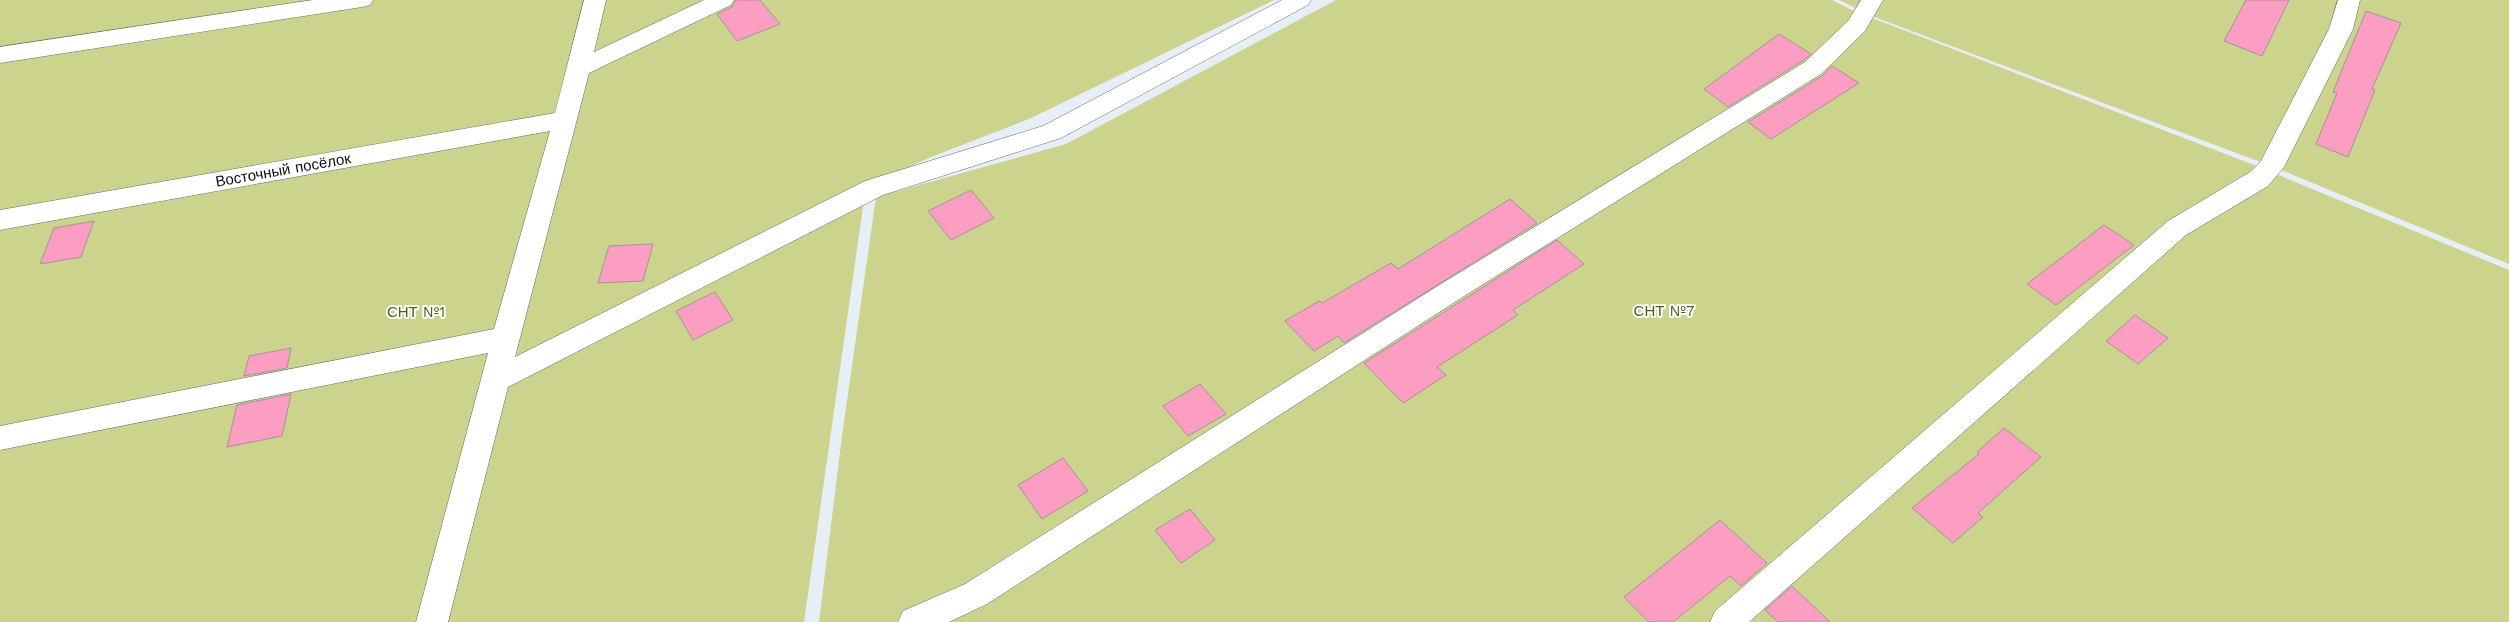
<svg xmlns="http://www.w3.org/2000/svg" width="2509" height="622" font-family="'Work Sans',sans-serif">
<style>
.green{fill:#ccd38d}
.building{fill:#fc9dc2;stroke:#a09599}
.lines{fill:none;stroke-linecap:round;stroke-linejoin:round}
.minor-casing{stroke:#626a70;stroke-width:1}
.minor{fill:#fff;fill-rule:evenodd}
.labels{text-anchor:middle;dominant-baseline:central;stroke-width:4;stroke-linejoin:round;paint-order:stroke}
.street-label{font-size:15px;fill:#0d1012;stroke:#fff}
.park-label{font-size:15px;fill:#575b14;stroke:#fff}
</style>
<rect width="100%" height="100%" fill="#e6eff6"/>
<g class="green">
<polygon points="0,0 1274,0 1029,119 931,157 866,186 804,622 0,622"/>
<polygon points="1336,0 1832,0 1854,11 2254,165 2509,270 2509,622 819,622 842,436 876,197 1066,144"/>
<polygon points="1839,0 2509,0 2509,264 2279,169 1872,16"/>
</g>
<g class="building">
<polygon points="736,0 760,0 780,24 737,41 717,14 732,7"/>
<polygon points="2246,0 2289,0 2262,56 2224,41"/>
<polygon points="2366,11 2401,23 2372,89 2375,90 2348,157 2316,144 2337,93 2333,92"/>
<polygon points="1779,34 1811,54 1804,60 1728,107 1704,89"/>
<polygon points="1832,66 1859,83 1771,139 1748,122 1822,76"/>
<polygon points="971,190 994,218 951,240 928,211"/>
<polygon points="1510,199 1537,223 1344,343 1338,336 1314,351 1285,321 1319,301 1322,303 1391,263 1398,269"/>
<polygon points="94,221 81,257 40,264 54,228"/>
<polygon points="2104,225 2134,245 2056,305 2027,284"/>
<polygon points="1557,240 1584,264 1513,310 1518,315 1437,367 1446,375 1403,403 1364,363"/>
<polygon points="653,244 643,281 598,283 609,246"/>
<polygon points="715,292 733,320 693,340 676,311"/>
<polygon points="2135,315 2168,338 2138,364 2106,341"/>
<polygon points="291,348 287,368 244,376 249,356"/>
<polygon points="1200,384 1226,414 1188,436 1163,406"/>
<polygon points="291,394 282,436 227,447 237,405"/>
<polygon points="2004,428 2041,457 1978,513 1983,517 1953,543 1912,508 1979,454 1977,452"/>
<polygon points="1063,458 1088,491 1042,519 1018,485"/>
<polygon points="1190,509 1215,540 1181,563 1155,530"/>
<polygon points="1720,520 1767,563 1741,586 1730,576 1673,622 1649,622 1624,597"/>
<polygon points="1792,586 1830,622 1778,622 1765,610"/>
</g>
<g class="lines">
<defs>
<g id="minor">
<polygon points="313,0 373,0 370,5 362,7 0,63 0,47"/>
<polygon points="584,0 606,0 594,52 704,0 734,0 731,5 589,73 515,357 865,181 1043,126 1282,0 1311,0 1308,5 1061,138 883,195 508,387 448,622 416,622 488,353 0,450 0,426 494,329 550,131 0,230 0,210 555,113"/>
<polygon points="1861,0 1883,0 1865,31 1821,74 1461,298 987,604 949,622 898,622 903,611 965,584 1441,284 1805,62 1848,21"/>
<polygon points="2338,0 2360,0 2353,29 2284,167 2268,186 2186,235 1749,622 1710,622 1715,611 2168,221 2250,172 2261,161 2329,29"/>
</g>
</defs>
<use href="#minor" class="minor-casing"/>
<use href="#minor" class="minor"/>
</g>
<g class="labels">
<g class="street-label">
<text transform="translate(283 170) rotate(-10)">Восточный посёлок</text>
</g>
<g class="park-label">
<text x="1664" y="311">СНТ №7</text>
<text x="416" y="312">СНТ №1</text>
</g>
</g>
</svg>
